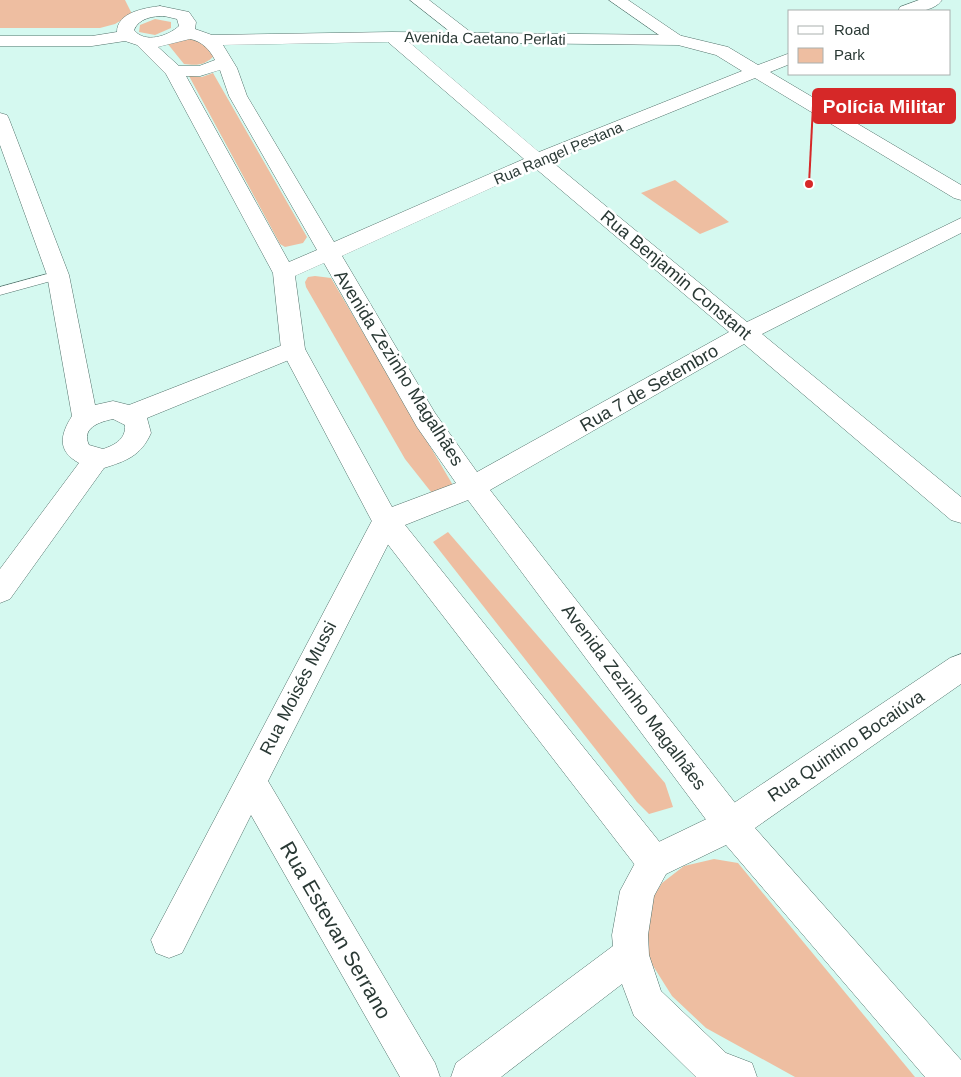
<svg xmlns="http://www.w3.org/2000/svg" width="961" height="1077" font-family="Arial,sans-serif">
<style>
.green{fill:#eebea1}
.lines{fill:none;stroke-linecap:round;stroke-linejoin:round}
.service-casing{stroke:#52726b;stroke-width:1}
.minor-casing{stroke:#52726b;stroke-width:1}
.tertiary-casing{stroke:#52726b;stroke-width:1}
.secondary-casing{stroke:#52726b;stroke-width:1}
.service{fill:#fff;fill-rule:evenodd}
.minor{fill:#fff;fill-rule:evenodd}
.tertiary{fill:#fff;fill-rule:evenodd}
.secondary{fill:#fff;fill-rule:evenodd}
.labels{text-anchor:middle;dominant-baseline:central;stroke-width:5;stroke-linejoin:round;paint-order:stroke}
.far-street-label{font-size:15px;fill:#2a3935;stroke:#fff}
.street-label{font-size:18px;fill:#2a3935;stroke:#fff}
.near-street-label{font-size:21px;fill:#2a3935;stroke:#fff}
.leader{fill:none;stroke:#d62828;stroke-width:2}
.callout-dot{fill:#d62828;stroke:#fff;stroke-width:2}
.callout{fill:#d62828;stroke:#d62828;stroke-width:2}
.callout-label{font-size:19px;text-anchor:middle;font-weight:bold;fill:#fff}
</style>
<rect width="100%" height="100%" fill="#d5f9f0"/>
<g class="green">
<polygon points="0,0 125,0 132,14 115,24 100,28 0,28"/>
<polygon points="155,19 171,22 171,28 155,35 139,32 140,25"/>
<path d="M 185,37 L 210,45 L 215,55 C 205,65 198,66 184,64 L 167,43 Z"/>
<polygon points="213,73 307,237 303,243 285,247 280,244 189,76 202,77"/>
<polygon points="675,180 729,222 700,234 641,193"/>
<polygon points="315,276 331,278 454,487 435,497 405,459 306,287 305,282 308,277"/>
<polygon points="448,532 665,783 673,807 649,814 637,802 433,542"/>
<polygon points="714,859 738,863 915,1077 795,1077 706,1028 672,996 650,961 643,930 648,905 662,883 684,866"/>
</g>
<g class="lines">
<defs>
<polygon id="service" points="58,271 64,275 62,278 0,295 0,287"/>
<g id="minor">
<polygon points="410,0 429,0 477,37 474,41 462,41"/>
<polygon points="609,0 628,0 687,40 684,44 672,44"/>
<path d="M 0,113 L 7,115 L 9,119 L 69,275 L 95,405 L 113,401 L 129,405 L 293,341 L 301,343 L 305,349 L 301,355 L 147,418 L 151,433 C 141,456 126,461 104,468 L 10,599 L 0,603 L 0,569 L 79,463 C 57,451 60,435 72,416 L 47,275 L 0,145 ZM 113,419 L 125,425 C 126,439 115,445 103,449 L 89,445 C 81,428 99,422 113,419 Z"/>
<polygon points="386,510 396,513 400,521 268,781 435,1063 440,1077 400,1077 251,815 182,953 169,958 156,953 151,940 376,513"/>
</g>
<g id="tertiary">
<path d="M 919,0 L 942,0 C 933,13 911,12 898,11 L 900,7 Z"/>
<path d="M 160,6 L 189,12 L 196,22 L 195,29 L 212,35 L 392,32 L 678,35 L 728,47 L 758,65 L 790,53 L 790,64 L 770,72 L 961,185 L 961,200 L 954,198 L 755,78 L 551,161 L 747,322 L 961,218 L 961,233 L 762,334 L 961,497 L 961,523 L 951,520 L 744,344 L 490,490 L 743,813 L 748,825 L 743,837 L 731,841 L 719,837 L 468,500 L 405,525 L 666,850 L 671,862 L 666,874 L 654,879 L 642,874 L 376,529 L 281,349 L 273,273 L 166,74 L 137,45 L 125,41 L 92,46 L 0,46 L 0,36 L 92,36 L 117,32 C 117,12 145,8 160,6 ZM 164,16 L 177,19 L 179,26 C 168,36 145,44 134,30 C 139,18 153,16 164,16 ZM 190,39 C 202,41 210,50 215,60 L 199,66 L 179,66 L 158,47 ZM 388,42 L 524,159 L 334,242 L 247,96 L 237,68 L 223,45 ZM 409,42 L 678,45 L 716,55 L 742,71 L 539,152 ZM 220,70 L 229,96 L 317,250 L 289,262 L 186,76 L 200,76 ZM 535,168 L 729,332 L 477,472 L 435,413 L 342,256 ZM 324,263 L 417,427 L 456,483 L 392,507 L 305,349 L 295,276 Z"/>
</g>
<polygon id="secondary" points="961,654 961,684 755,828 961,1060 961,1077 925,1077 726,845 666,874 654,896 648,935 649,955 661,991 726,1053 752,1063 757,1077 696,1077 634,1016 622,984 501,1077 451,1077 456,1063 613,946 612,935 620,891 642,850 719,813 950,658"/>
</defs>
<use href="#service" class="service-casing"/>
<use href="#minor" class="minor-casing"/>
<use href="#tertiary" class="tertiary-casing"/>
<use href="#secondary" class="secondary-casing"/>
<use href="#service" class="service"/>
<use href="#minor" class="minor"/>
<use href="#tertiary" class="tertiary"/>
<use href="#secondary" class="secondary"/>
</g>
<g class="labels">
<g class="far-street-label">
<text transform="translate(485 38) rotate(1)">Avenida Caetano Perlati</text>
<text transform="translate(558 153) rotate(-23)">Rua Rangel Pestana</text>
</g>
<g class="street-label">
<text transform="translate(676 275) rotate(40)">Rua Benjamin Constant</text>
<text transform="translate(399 368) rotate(58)">Avenida Zezinho Magalhães</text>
<text transform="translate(649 388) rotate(-30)">Rua 7 de Setembro</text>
<text transform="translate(298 688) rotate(-63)">Rua Moisés Mussi</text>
<text transform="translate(634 697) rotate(53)">Avenida Zezinho Magalhães</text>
<text transform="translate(846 746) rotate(-34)">Rua Quintino Bocaiúva</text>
</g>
<g class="near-street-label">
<text transform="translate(336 930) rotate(60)">Rua Estevan Serrano</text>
</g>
</g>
<path class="leader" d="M809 184L813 106"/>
<circle class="callout-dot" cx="809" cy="184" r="5"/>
<rect class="callout" x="813" y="89" width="142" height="34" rx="5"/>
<g class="callout-label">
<text x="884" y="113">Polícia Militar</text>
</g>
<rect x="788" y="10" width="162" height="65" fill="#ffffff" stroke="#aab0ae"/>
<rect x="798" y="26" width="25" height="8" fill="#ffffff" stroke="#aab0ae"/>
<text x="834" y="35" font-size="15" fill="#2a3935">Road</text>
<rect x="798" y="48" width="25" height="15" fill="#eebea1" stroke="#aab0ae"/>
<text x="834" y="60" font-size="15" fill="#2a3935">Park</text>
</svg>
